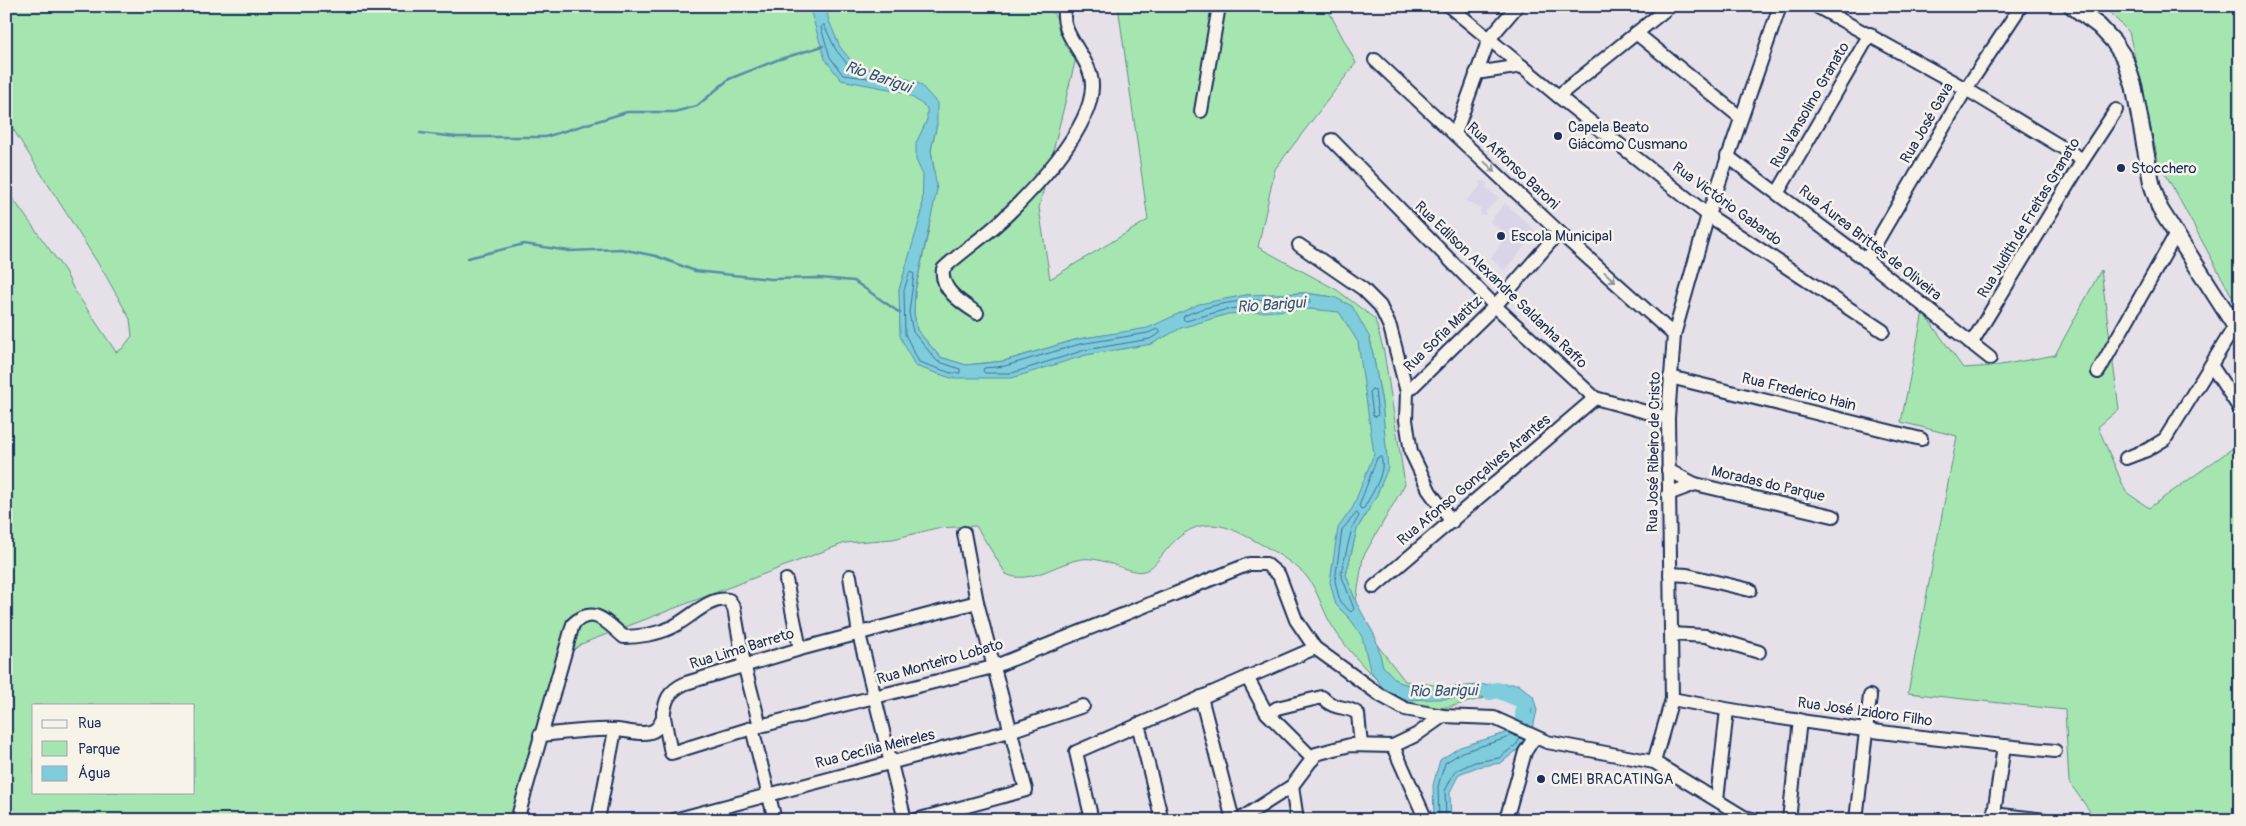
<svg xmlns="http://www.w3.org/2000/svg" width="2246" height="826" font-family="Pangolin,sans-serif">
<style>
.built{fill:#dad4e8}
.green{fill:#a5e6b0;stroke:#608a87;fill-rule:evenodd}
.water{fill:#7eccdc;stroke:#568daa}
.lines{fill:none;stroke-linecap:round;stroke-linejoin:round}
.shore{stroke:#436e90;stroke-width:1}
.stream{stroke:#568daa;stroke-width:2.5}
.river{stroke:#7eccdc;stroke-width:16}
.minor-casing{stroke:#1b2f5e;stroke-width:16}
.major-casing{stroke:#1b2f5e;stroke-width:19}
.minor{stroke:#f7f3e8;stroke-width:12}
.major{stroke:#f7f3e8;stroke-width:15}
.oneway{stroke:#8991a3}
.poi-dot{fill:#1b2f5e;stroke:#f7f3e8;stroke-width:2}
.labels{text-anchor:middle;dominant-baseline:central;stroke-width:5;stroke-linejoin:round;paint-order:stroke}
.street-label{font-size:15px;fill:#1b2f5e;stroke:#f7f3e8}
.poi-label{font-size:15px;fill:#1b2f5e;stroke:#f7f3e8;text-anchor:start}
.water-label{font-size:16px;font-style:italic;fill:#34567e;stroke:#f7f3e8}
</style>
<rect width="100%" height="100%" fill="#e6e1e8"/>
<filter id="ink" filterUnits="userSpaceOnUse"><feTurbulence type="fractalNoise" baseFrequency=".02" numOctaves="2"/><feDisplacementMap in="SourceGraphic" scale="10" xChannelSelector="R" yChannelSelector="G"/><feConvolveMatrix kernelMatrix="1 2 1 2 8 2 1 2 1" color-interpolation-filters="sRGB"/></filter>
<g filter="url(#ink)">
<g class="built">
<polygon points="1485,181 1487,184 1486,187 1499,198 1486,211 1485,215 1481,215 1480,209 1472,203 1467,203 1466,200 1480,187 1480,182"/>
<polygon points="1505,203 1537,232 1504,271 1491,258 1506,235 1490,221"/>
</g>
<g class="green">
<path d="M 6,6 L 1048,6 L 1078,50 L 1039,208 L 1050,279 L 1148,220 L 1118,6 L 1326,6 L 1356,63 L 1275,169 L 1258,247 L 1337,290 L 1375,319 L 1384,352 L 1405,484 L 1363,557 L 1356,602 L 1346,575 L 1357,529 L 1370,507 L 1332,564 L 1371,637 L 1405,681 L 1463,689 L 1511,685 L 1528,692 L 1532,700 C 1529,701 1523,702 1520,702 C 1512,700 1508,695 1499,696 C 1473,698 1448,712 1421,707 C 1391,702 1346,650 1331,624 C 1322,609 1318,591 1307,577 C 1296,562 1248,536 1231,529 C 1201,518 1181,531 1163,554 C 1158,560 1152,569 1144,571 C 1129,575 1104,556 1082,559 C 1058,562 1029,586 1006,574 L 976,526 L 937,528 L 893,539 L 845,543 L 581,644 L 570,653 L 515,820 L 6,820 L 6,189 L 65,271 L 73,288 L 116,352 L 122,349 L 132,336 L 130,319 L 106,276 L 6,118 ZM 927,120 L 937,124 L 931,150 L 934,168 L 929,229 L 915,291 L 914,313 L 917,330 L 940,357 L 966,365 L 1004,361 L 1078,339 L 1112,334 L 972,371 L 913,362 L 899,290 L 916,236 L 922,212 L 924,185 L 927,181 L 925,125 ZM 1305,293 L 1334,297 L 1315,309 L 1226,306 L 1246,295 ZM 1370,338 L 1382,403 L 1386,451 ZM 34,705 L 194,705 L 194,792 L 34,792 Z"/>
<polygon points="2103,6 2240,6 2240,311 2158,160 2129,32"/>
<polygon points="2101,270 2119,409 2098,427 2126,492 2149,508 2240,443 2240,820 2096,820 2069,782 2065,710 1908,693 1957,436 1901,422 1923,312 1963,368 1995,366 2055,355"/>
</g>
<polygon class="water" points="809,6 826,6 829,21 840,47 853,63 875,71 900,76 920,84 937,103 937,124 931,150 937,190 915,291 914,313 917,330 940,357 966,365 1004,361 1078,339 1148,328 1199,304 1246,295 1305,293 1334,297 1352,306 1370,338 1382,403 1388,468 1376,497 1357,529 1346,575 1356,602 1375,636 1383,666 1398,682 1426,689 1492,684 1518,684 1533,696 1537,710 1534,724 1521,747 1501,763 1477,767 1459,774 1450,792 1451,820 1434,820 1433,785 1440,760 1460,747 1506,733 1521,713 1518,696 1406,700 1385,691 1370,670 1362,637 1351,620 1336,605 1330,582 1338,528 1353,507 1374,454 1358,342 1339,312 1310,309 1228,314 1181,328 1152,344 1086,355 1012,378 951,378 915,366 900,336 899,290 922,212 923,175 916,160 916,143 927,120 927,108 905,92 841,80 825,59"/>
<g class="lines">
<g class="shore">
<polygon points="824,25 836,50 849,66 869,74 869,78 843,75 830,57 821,28"/>
<polygon points="910,272 914,274 909,313 913,332 937,361 960,369 960,373 951,373 919,362 905,334 904,291"/>
<path d="M 1305,298 L 1310,299 L 1310,303 L 1227,309 L 1186,321 L 1183,319 L 1184,316 C 1222,298 1264,300 1305,298 Z"/>
<polygon points="1158,329 1160,330 1160,333 1150,339 1085,350 1012,373 985,373 983,371 984,368 1005,366 1080,344 1148,333"/>
<polygon points="1372,389 1375,390 1378,415 1376,417 1373,415 1370,392"/>
<path d="M 1381,457 C 1387,472 1371,495 1364,508 L 1361,509 L 1359,506 L 1377,458 Z"/>
<polygon points="1357,513 1359,516 1352,528 1341,574 1354,609 1351,612 1340,602 1335,581 1342,530"/>
<polyline points="1521,722 1527,715 1524,700 1527,698 1532,710 1528,725"/>
<polyline points="1439,820 1438,786 1445,763 1462,752 1507,738 1512,734"/>
<polyline points="1446,820 1445,791 1455,771 1475,762 1499,758 1517,744 1520,738"/>
</g>
<g class="stream">
<polyline points="420,133 457,137 545,137 627,112 674,112 697,106 729,79 777,60 823,46"/>
<polyline points="468,258 524,244 569,251 621,249 656,256 695,271 771,279 820,278 854,281 900,313"/>
</g>
<polyline class="river" points="1490,692 1497,690 1524,701 1523,718"/>
<defs>
<g id="minor">
<polyline points="1449,6 1558,96 1708,215 1883,331"/>
<polyline points="1816,6 1966,89 2083,160"/>
<polyline points="1636,33 1740,117"/>
<polyline points="1375,60 1559,232 1674,335"/>
<polyline points="1476,73 1522,66"/>
<polyline points="1558,96 1670,6"/>
<polyline points="1201,111 1219,6"/>
<polyline points="1455,134 1489,39 1517,6"/>
<polyline points="1332,140 1495,306 1595,398 1668,418"/>
<polyline points="1727,156 1866,260 1990,358"/>
<polyline points="1778,192 1870,34"/>
<polyline points="1299,245 1363,289 1380,306 1390,327 1407,392 1406,420 1411,452 1430,492 1452,522"/>
<polyline points="1866,260 1966,89 2021,6"/>
<path d="M 977,313 C 962,303 940,290 943,269 C 962,251 983,238 1002,220 C 1032,191 1091,130 1092,87 C 1093,57 1057,36 1065,6"/>
<polyline points="1971,344 2083,160 2116,110"/>
<polyline points="2211,365 2240,409"/>
<polyline points="2098,372 2176,234"/>
<polyline points="1670,377 1921,439"/>
<polyline points="1407,392 1495,306 1559,232"/>
<polyline points="2126,458 2147,450 2165,439 2235,326"/>
<polyline points="1668,470 1695,484 1833,516"/>
<polyline points="1668,494 1695,484"/>
<polyline points="1670,574 1687,575 1750,590"/>
<polyline points="850,576 859,634 905,820"/>
<polyline points="786,580 800,649"/>
<polyline points="1374,587 1595,398"/>
<polyline points="1671,634 1706,636 1759,652"/>
<polyline points="1247,677 1266,712 1313,759"/>
<polyline points="1201,697 1233,820"/>
<path d="M 1672,699 C 1798,724 1927,739 2055,751"/>
<polyline points="663,712 671,753 752,728 993,667 1249,564 1266,564 1279,575 1296,620 1315,648 1380,695 1405,709 1443,716 1494,718 1547,742 1654,762 1744,817 1757,820"/>
<path d="M 1268,714 L 1277,708 L 1322,697 C 1336,712 1346,704 1358,714 L 1361,745"/>
<polyline points="1138,724 1162,820"/>
<polyline points="752,728 775,820"/>
<path d="M 540,735 C 565,733 593,728 618,730 C 628,731 647,737 656,729 C 671,715 655,697 686,683 L 800,649 L 977,602"/>
<polyline points="1654,762 1672,699 1668,418 1674,335 1708,215 1780,6"/>
<polyline points="1292,786 1297,820"/>
<polyline points="1717,800 1727,710"/>
<polyline points="1993,814 2046,820"/>
<path d="M 517,820 L 573,624 C 594,604 608,624 624,637 C 638,637 657,634 670,628 C 689,620 708,596 729,600 L 734,608 L 744,664 L 760,726"/>
<polyline points="598,820 615,730"/>
<polyline points="674,820 1010,731 1083,706"/>
<polyline points="916,820 1026,790 977,602 964,533"/>
<polyline points="1092,820 1076,752 1315,648"/>
<polyline points="1239,820 1292,786 1316,754 1350,745 1393,746"/>
<polyline points="1426,820 1393,746 1416,735 1443,716"/>
<polyline points="1506,820 1525,752 1534,738"/>
<polyline points="1789,820 1800,720"/>
<polyline points="1856,820 1870,696"/>
<polyline points="1993,820 2004,746"/>
</g>
<polyline id="major" points="2072,6 2099,26 2113,41 2125,59 2134,87 2152,185 2160,209 2240,334"/>
</defs>
<use href="#minor" class="minor-casing"/>
<use href="#major" class="major-casing"/>
<use href="#minor" class="minor"/>
<use href="#major" class="major"/>
</g>
<defs><path id="oneway-shaft" d="M-6 0H5M1.5-3L5.5 0L1.5 3" fill="none" stroke-width="1.6" stroke-linecap="round" stroke-linejoin="round" transform="scale(1.25)"/></defs>
<g class="oneway">
<use href="#oneway-shaft" transform="translate(1490 167) rotate(43)"/>
<use href="#oneway-shaft" transform="translate(1610 277) rotate(42)"/>
</g>
</g>
<g class="poi-dot">
<circle cx="1558" cy="136" r="5"/>
<circle cx="2121" cy="168" r="5"/>
<circle cx="1501" cy="236" r="5"/>
<circle cx="1541" cy="779" r="5"/>
</g>
<g class="labels">
<g class="street-label">
<text transform="translate(1810 105) rotate(-60)">Rua Vansolino Granato</text>
<text transform="translate(1927 123) rotate(-60)">Rua José Gava</text>
<text transform="translate(1513 166) rotate(43)">Rua Affonso Baroni</text>
<text transform="translate(1727 204) rotate(36)">Rua Victório Gabardo</text>
<text transform="translate(2029 218) rotate(-59)">Rua Judith de Freitas Granato</text>
<text transform="translate(1870 243) rotate(38)">Rua Áurea Brittes de Oliveira</text>
<text transform="translate(1501 285) rotate(44)">Rua Edilson Alexandre Saldanha Raffo</text>
<text transform="translate(1443 334) rotate(-44)">Rua Sofia Matitz</text>
<text transform="translate(1799 392) rotate(14)">Rua Frederico Hain</text>
<text transform="translate(1654 452) rotate(-89)">Rua José Ribeiro de Cristo</text>
<text transform="translate(1474 480) rotate(-40)">Rua Afonso Gonçalves Arantes</text>
<text transform="translate(1768 484) rotate(13)">Moradas do Parque</text>
<text transform="translate(742 649) rotate(-17)">Rua Lima Barreto</text>
<text transform="translate(940 662) rotate(-16)">Rua Monteiro Lobato</text>
<text transform="translate(1865 712) rotate(8)">Rua José Izidoro Filho</text>
<text transform="translate(875 749) rotate(-14)">Rua Cecília Meireles</text>
</g>
<g class="poi-label">
<text x="1568" y="127">Capela Beato<tspan x="1568" dy="17">Giácomo Cusmano</tspan></text>
<text x="2131" y="168">Stocchero</text>
<text x="1511" y="236">Escola Municipal</text>
<text x="1551" y="779">CMEI BRACATINGA</text>
</g>
<g class="water-label">
<text transform="translate(878 77) rotate(19)">Rio Barigui</text>
<text transform="translate(1271 305) rotate(-4)">Rio Barigui</text>
<text transform="translate(1443 691) rotate(-1)">Rio Barigui</text>
</g>
</g>
<rect width="2246" height="826" fill="none" stroke="#f7f3e8" stroke-width="25"/>
<rect x="12" y="12" width="2221" height="801" fill="none" stroke="#1b2f5e" stroke-width="2" filter="url(#ink)"/>
<rect x="32" y="704" width="162" height="90" fill="#f7f3e8" stroke="#9fa5b1"/>
<rect x="42" y="720" width="25" height="8" fill="#f7f3e8" stroke="#9fa5b1"/>
<text x="78" y="728" font-size="15" fill="#1b2f5e">Rua</text>
<rect x="42" y="741" width="25" height="15" fill="#a5e6b0" stroke="#9fa5b1"/>
<text x="78" y="754" font-size="15" fill="#1b2f5e">Parque</text>
<rect x="42" y="766" width="25" height="15" fill="#7eccdc" stroke="#9fa5b1"/>
<text x="78" y="778" font-size="15" fill="#1b2f5e">Água</text>
</svg>
